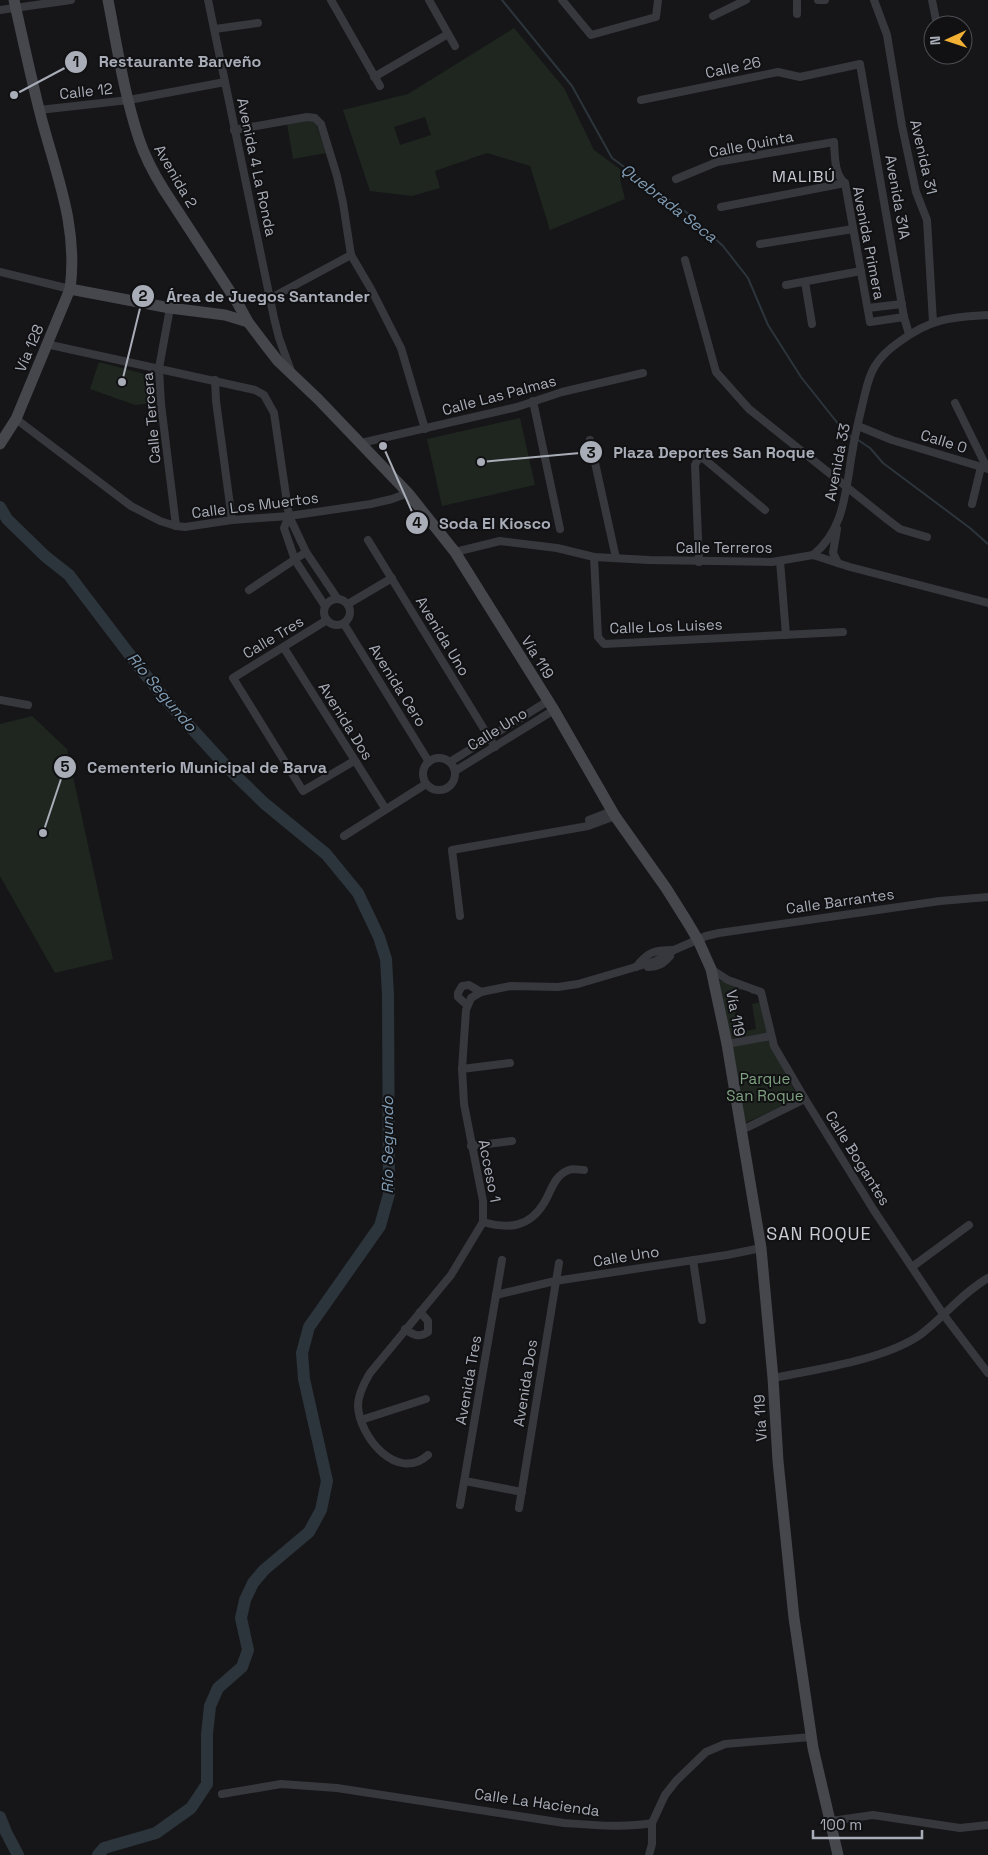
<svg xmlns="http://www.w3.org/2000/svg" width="988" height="1855" font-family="'Space Grotesk',sans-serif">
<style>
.green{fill:#1e261f;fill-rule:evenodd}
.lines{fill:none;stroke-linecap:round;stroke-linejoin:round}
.stream{stroke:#2c353c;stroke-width:2}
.river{stroke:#2c353c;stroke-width:12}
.street{stroke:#37383d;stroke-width:8}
.secondary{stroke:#45474d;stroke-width:11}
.labels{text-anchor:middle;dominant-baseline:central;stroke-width:4;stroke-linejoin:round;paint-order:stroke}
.street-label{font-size:15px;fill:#a8adb8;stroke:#111113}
.park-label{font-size:15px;fill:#7fa381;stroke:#111113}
.neighbourhood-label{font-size:16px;letter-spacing:1px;fill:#c9ccd4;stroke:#111113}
.water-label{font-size:16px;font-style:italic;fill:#7f9bb3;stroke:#111113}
.quarter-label{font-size:18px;letter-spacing:1px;fill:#c9ccd4;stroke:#111113}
.leader{fill:none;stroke:#a8adb8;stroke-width:2}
.callout-dot{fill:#a8adb8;stroke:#111113;stroke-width:2}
.mark-label{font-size:15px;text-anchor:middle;font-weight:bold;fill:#111}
.callout-label{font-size:16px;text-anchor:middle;font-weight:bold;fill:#a8adb8;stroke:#111113;stroke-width:4;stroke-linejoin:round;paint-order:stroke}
</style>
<rect width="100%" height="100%" fill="#161618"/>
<g class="green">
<path d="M 514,28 L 564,88 L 594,150 L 628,175 L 620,179 L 625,199 L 550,230 L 530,166 L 487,153 L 435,171 L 440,188 L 412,196 L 370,191 L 343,110 L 408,94 ZM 425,117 L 431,135 L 400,145 L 394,127 Z"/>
<polygon points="305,121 312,121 316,124 326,153 293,159 287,124"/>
<polygon points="99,362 152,376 153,403 135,405 90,389"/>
<polygon points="520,418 535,485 442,506 427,439"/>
<polygon points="32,716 67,749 113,959 55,973 0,876 0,724"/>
<path d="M 719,980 L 754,990 L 759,993 L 768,1033 L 730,1039 ZM 750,989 L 751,994 L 756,994 L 759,997 L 760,1002 L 752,1004 L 756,1029 L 739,1032 L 734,1004 L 730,1005 L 727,991 Z"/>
<polygon points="767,1039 799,1099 745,1123 732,1045"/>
</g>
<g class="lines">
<g class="stream">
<polyline points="502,0 572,86 612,158 686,212 723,246 748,278 768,325 801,377 847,435 854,438"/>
<polyline points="858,440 870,448 883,463 970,528 988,544"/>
</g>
<g class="river">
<polyline points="0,507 7,519 45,556 69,575 139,667 173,708 227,767 264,803 326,854 358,893 379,937 386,959 388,995 389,1194 380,1226 309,1327 302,1353 304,1379 327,1481 321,1510 309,1532 264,1570 253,1583 245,1600 241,1618 248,1650 242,1667 218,1688 210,1706 207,1734 207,1784 191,1808 156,1833 104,1848 98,1855"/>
<polyline points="0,1817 6,1832 18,1855"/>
</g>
<g class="street">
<polyline points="208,0 274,318 279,338 291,371"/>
<polyline points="331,0 380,86"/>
<polyline points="429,0 455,46"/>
<polyline points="562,0 591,35 656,17 658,0"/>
<polyline points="818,0 825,0"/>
<polyline points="874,0 887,35 902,126 916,192 927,220 933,322"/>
<polyline points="932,0 937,25"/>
<polyline points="0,10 71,0"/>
<polyline points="797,14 797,0"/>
<polyline points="713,16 746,0"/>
<polyline points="215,29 258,23"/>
<polyline points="374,77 448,34"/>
<polyline points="641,100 778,72 800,77 860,64 904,317 909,334"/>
<polyline points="39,110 129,100 225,82"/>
<polyline points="234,130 307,117 315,118 321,124 337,176 343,203 351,255 371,289 401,348 425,429"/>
<path d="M 676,179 L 717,162 L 834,142 C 835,156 834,174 845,183 L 870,322 L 904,317"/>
<polyline points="721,207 845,183"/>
<polyline points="760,244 853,229"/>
<polyline points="685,260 716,372 749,409 888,520 900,529 927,537"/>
<polyline points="0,272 70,289"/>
<polyline points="805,282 812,324"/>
<polyline points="786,285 861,271"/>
<polyline points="271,298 351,255"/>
<polyline points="170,308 159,368 161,404 176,526"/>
<polyline points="868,308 902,304"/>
<polyline points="46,344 255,390 264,395 274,413 289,516 306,552 337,598"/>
<polyline points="215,380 216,401 232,520"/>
<polyline points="533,401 560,529"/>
<polyline points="955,403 987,468"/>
<polyline points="16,419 131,506 160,521 176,526 185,527 232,520 289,516 371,504 392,499 408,493"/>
<polyline points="858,426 892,440 988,469"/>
<polyline points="590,440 616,558"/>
<polyline points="361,443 517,407 562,392 643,373"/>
<polyline points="972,504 981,467"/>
<polyline points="289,516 284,528 295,560 325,606"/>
<polyline points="837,529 833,553 838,563"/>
<polyline points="368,540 495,747"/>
<polyline points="455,552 500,541 557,548 594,557 649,560 772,562 813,555 850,567 988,603"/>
<path d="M 813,555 C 839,534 844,505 849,473 C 852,449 857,426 863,402 C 866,390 868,377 875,366 C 881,356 889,349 899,342 C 930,319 950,317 988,315"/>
<polyline points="594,557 598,637 604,644 843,632"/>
<polyline points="780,561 786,635"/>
<polyline points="699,562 695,465 698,459 703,458 765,510"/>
<polyline points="249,590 306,552"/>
<circle cx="337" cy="612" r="13"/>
<polyline points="348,604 392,578"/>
<polyline points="327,620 233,678 303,791 354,761"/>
<polyline points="344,624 429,762"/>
<polyline points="284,648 385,808"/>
<polyline points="0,700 28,705"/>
<circle cx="439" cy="774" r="16"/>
<polyline points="450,762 548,701"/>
<polyline points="455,771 554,710"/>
<polyline points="589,820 612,811"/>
<polyline points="344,836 426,784"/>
<polyline points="460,916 452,850 588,826 615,816"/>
<path d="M 636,967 C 648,952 654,950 673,950"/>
<path d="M 648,967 C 658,967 663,964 670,956"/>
<polyline points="711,969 728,980 761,992 774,1046 805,1099 873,1209 943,1314 988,1373"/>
<polyline points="467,1005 458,997 458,993 462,986 469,985 481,992"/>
<polyline points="727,1044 771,1036"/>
<polyline points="462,1069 510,1063"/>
<polyline points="742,1130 805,1099"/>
<polyline points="471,1146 512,1141"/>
<path d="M 483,1222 C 508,1229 529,1228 544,1203 C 551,1192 554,1175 569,1170 C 573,1168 580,1170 584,1170"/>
<polyline points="693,1260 702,1320"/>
<polyline points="912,1267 969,1225"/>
<polyline points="496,1295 555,1281 727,1255 761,1248"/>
<path d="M 405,1329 C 413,1335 419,1338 428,1332 L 428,1321 L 420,1312"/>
<path d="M 773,1378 C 817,1369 884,1360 920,1335 C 944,1317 962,1293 988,1278"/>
<polyline points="361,1420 426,1399"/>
<path d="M 428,1455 C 397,1483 359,1436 358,1406 C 358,1394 364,1383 370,1373 L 451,1275 L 483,1222 L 483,1201 L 464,1104 L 462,1069 L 466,1010 L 471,998 L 481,992 L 511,986 L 558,987 L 578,984 L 656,961 L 674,950 L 706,936 L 719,933 L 940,901 L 988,897"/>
<polyline points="465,1481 522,1492"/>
<polyline points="460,1505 502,1260"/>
<polyline points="519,1508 559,1263"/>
<path d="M 222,1794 L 281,1784 L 337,1788 L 564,1823 C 593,1825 624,1828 652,1823 L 665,1795 L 676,1781 L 706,1752 L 725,1744 L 811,1737"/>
<polyline points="831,1821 873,1815 960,1828 988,1825"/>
<polyline points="649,1855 652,1844 652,1823"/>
</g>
<g class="secondary">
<path d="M 108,0 C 117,46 124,94 139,139 C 145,157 154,174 164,190 L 237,302 L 248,322 L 267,347 L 278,361 L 318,399 L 408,493 L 455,552 L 554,710 L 615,816 L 666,888 L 688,923 L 698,940 L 711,969 L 727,1044 L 761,1248 L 773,1378 L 778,1461 L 794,1618 L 813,1748 L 838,1855"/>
<polyline points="70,289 170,308 225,315 248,322"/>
<path d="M 0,444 L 16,419 L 70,289 C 79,224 54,170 39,109 C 30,73 22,36 14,0"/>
</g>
</g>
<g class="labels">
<g class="street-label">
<text transform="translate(733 67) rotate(-12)">Calle 26</text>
<text transform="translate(86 91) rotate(-6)">Calle 12</text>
<text transform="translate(751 144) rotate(-11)">Calle Quinta</text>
<text transform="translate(924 157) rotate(77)">Avenida 31</text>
<text transform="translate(257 167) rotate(78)">Avenida 4 La Ronda</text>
<text transform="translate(176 176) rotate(60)">Avenida 2</text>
<text transform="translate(898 197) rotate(80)">Avenida 31A</text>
<text transform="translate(869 243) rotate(79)">Avenida Primera</text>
<text transform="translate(29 348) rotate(-67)">Vía 128</text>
<text transform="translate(499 395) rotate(-15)">Calle Las Palmas</text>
<text transform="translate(151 418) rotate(-95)">Calle Tercera</text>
<text transform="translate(944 441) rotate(17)">Calle 0</text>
<text transform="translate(837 462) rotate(-79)">Avenida 33</text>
<text transform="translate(255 505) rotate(-7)">Calle Los Muertos</text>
<text x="724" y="547">Calle Terreros</text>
<text transform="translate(666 626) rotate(-2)">Calle Los Luises</text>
<text transform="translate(443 636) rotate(59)">Avenida Uno</text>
<text transform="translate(273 637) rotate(-31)">Calle Tres</text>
<text transform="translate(538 657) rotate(58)">Vía 119</text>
<text transform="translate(398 685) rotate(58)">Avenida Cero</text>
<text transform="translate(346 721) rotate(58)">Avenida Dos</text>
<text transform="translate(497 729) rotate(-32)">Calle Uno</text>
<text transform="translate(840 901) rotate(-8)">Calle Barrantes</text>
<text transform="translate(736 1013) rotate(79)">Vía 119</text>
<text transform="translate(858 1158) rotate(58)">Calle Bogantes</text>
<text transform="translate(490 1171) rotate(79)">Acceso 1</text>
<text transform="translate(626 1256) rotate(-9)">Calle Uno</text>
<text transform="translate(468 1380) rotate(-80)">Avenida Tres</text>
<text transform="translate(525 1383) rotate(-81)">Avenida Dos</text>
<text transform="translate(760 1418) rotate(-93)">Vía 119</text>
<text transform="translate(537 1802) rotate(8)">Calle La Hacienda</text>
</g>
<g class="park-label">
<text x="765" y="1078">Parque<tspan x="765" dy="17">San Roque</tspan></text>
</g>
<g class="neighbourhood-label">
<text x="804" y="176">MALIBÚ</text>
</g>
<g class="water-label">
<text transform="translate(669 203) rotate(38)">Quebrada Seca</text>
<text transform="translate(162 692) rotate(50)">Río Segundo</text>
<text transform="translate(387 1145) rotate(-90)">Río Segundo</text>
</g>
<g class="quarter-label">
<text x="819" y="1233">SAN ROQUE</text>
</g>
</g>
<path class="leader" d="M14 95L76 62M122 382L143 296M481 462L591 452M383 446L417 523M43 833L65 767"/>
<g class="callout-dot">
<circle cx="14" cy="95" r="5"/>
<circle cx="122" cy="382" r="5"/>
<circle cx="481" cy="462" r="5"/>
<circle cx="383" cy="446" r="5"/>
<circle cx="43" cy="833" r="5"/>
<circle cx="76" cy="62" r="12"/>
<circle cx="143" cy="296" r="12"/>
<circle cx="591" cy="452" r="12"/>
<circle cx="417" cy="523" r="12"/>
<circle cx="65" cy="767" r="12"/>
</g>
<g class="mark-label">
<text x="76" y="67">1</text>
<text x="143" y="301">2</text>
<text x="591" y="458">3</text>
<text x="417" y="528">4</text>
<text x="65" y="772">5</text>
</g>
<g class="callout-label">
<text x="180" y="67">Restaurante Barveño</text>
<text x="268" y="302">Área de Juegos Santander</text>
<text x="714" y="458">Plaza Deportes San Roque</text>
<text x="495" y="529">Soda El Kiosco</text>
<text x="207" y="773">Cementerio Municipal de Barva</text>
</g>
<g transform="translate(948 40) rotate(267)"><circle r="24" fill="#111113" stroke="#4d4f55"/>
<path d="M0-4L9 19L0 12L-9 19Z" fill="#f2b134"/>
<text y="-8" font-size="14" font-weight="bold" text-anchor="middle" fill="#a8adb8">N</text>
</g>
<path d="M813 1830v8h109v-8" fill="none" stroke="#a8adb8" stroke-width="2.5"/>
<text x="820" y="1830" font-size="15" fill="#a8adb8" stroke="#111113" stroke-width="4" paint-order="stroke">100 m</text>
</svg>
